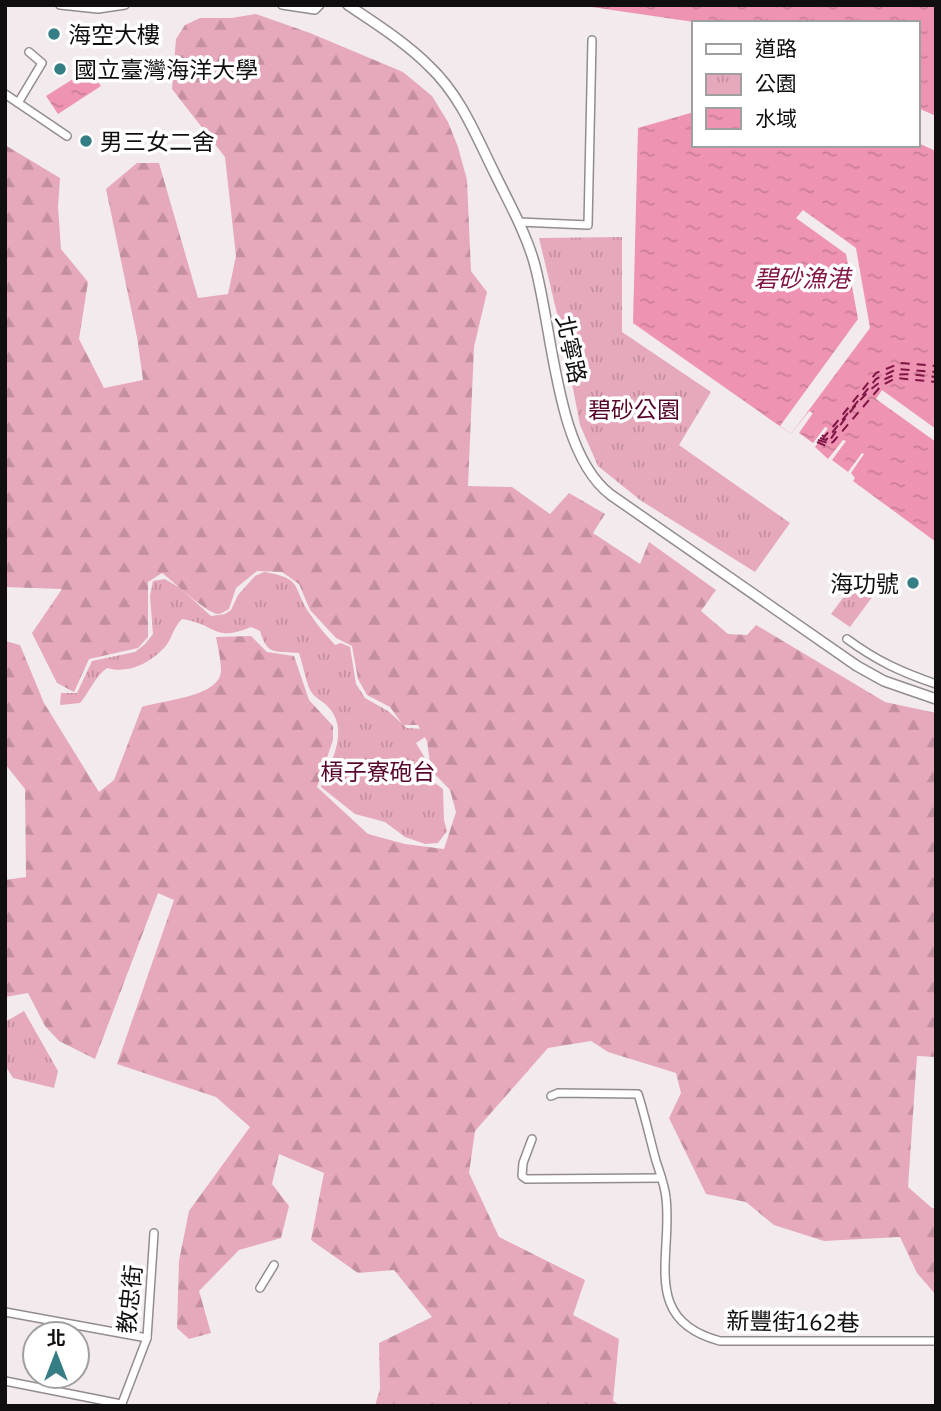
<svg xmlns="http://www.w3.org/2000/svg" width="941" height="1411" font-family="'IBM Plex Sans','Noto Sans TC',sans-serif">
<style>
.forest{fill:url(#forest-firs)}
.park{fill:url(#park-tufts)}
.water{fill:url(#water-ripples)}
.pier{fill:#f2eaec}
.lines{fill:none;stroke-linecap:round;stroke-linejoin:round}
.ferry{stroke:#7f1445;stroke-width:2;stroke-dasharray:9 7;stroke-linecap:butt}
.minor-casing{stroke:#938c8e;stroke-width:10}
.major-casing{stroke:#938c8e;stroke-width:12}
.minor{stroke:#fff;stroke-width:7}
.major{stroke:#fff;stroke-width:9}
.poi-dot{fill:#367e86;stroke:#fff;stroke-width:2.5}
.labels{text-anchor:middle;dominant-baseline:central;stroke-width:7;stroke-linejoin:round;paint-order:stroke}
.poi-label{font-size:23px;fill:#110e0f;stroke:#fff;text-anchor:start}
.street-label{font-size:23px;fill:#110e0f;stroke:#fff}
.park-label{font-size:23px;fill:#57052c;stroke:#fff}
.water-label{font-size:24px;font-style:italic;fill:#7f1445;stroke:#fff}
</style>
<defs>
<pattern id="forest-firs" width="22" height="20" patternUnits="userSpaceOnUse" patternTransform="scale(1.75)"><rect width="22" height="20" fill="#e6a9bc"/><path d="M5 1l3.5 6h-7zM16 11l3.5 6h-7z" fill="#c490a0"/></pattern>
<pattern id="park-tufts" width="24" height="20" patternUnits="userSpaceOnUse" patternTransform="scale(1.75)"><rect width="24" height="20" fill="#e6a9bc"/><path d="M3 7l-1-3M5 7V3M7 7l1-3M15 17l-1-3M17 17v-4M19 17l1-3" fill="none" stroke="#c490a0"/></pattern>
<pattern id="water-ripples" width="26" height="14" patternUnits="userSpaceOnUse" patternTransform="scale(1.75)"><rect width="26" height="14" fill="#ee93b1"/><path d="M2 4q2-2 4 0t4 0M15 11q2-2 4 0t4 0" fill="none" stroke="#cb7e97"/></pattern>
</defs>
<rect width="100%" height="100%" fill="#f2eaec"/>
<path class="forest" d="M 256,14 L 310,33 L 403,72 L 432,96 L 448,122 L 458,147 L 467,180 L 471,271 L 487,292 L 474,347 L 468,486 L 512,487 L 550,514 L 569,493 L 605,514 L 593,533 L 640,564 L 649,542 L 716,590 L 701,611 L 728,634 L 747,635 L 756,625 L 885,702 L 936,713 L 936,1057 L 917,1056 L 908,1187 L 932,1208 L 936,1208 L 936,1295 L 917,1273 L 900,1237 L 824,1241 L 774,1225 L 746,1202 L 706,1194 L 669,1118 L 681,1093 L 676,1073 L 608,1052 L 591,1041 L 548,1048 L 475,1131 L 469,1173 L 499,1237 L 585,1280 L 573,1315 L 619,1339 L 613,1401 L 621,1406 L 375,1406 L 380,1389 L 379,1343 L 432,1317 L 394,1270 L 358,1273 L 311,1240 L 324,1173 L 279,1154 L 272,1184 L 289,1206 L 281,1238 L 239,1250 L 199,1291 L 211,1333 L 189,1339 L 177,1328 L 179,1261 L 189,1211 L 250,1127 L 216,1097 L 117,1064 L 174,900 L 158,893 L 95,1059 L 59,1041 L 45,1026 L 28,993 L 5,997 L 5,880 L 26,877 L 25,789 L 5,764 L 5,641 L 20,645 L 44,703 L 99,792 L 114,780 L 142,707 C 163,700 221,697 221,670 C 221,660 218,648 216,637 L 251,636 L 267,652 L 294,656 L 309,700 L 333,726 L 333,740 L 317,787 L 368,834 L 405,844 L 444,849 L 456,812 L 450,790 L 431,770 L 427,741 L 418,725 L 403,725 L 390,707 L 367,695 L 358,679 L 352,646 L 336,638 L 310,610 L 299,584 L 282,572 L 257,571 L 236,588 L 229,609 C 226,611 222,613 219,614 C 208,615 173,581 162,573 L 148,582 L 148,637 L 138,648 L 89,659 L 74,692 L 57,683 L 32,633 L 62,589 L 5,587 L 5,145 L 60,178 L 58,207 L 61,249 L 88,282 L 79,339 L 104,388 L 143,380 L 137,337 L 106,189 L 137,163 L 159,163 L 198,298 L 228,294 L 236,256 L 225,157 L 172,89 L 176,39 L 185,25 L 200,18 L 231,18 Z"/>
<g class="park">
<polygon points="622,237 622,332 711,392 679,445 790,523 755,572 640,500 598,466 580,425 565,347 539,238"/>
<path d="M 264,572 C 304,578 292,588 310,614 C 317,625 326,635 335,645 L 341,643 L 350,647 L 356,684 L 365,698 L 388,711 L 407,728 L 425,729 L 453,708 L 460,695 L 467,695 L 468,701 L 453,718 L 416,743 L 426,760 L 428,778 L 443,789 L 444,820 L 447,831 L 438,843 L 425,844 L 405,837 L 385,822 L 355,814 L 321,787 C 330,764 349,732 330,709 C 324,701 315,699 310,690 C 305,678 303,665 299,653 C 276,651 267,656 260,631 L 251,627 C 213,643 217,624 182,619 C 172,629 172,640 164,648 C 149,664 127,674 107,668 C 95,677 90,691 80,703 L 60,705 L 61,693 L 77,693 L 92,661 L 135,652 L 145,644 L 153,634 L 150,596 L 153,581 L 165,579 L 180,588 L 211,616 L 225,614 L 231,610 L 238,595 L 255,576 Z"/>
<polygon points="857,579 876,592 850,627 831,614"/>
<polygon points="24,1011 58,1071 54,1088 13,1078 5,1065 5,1022"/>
</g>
<g class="water">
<polygon points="578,5 936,5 936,116 918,108 918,23 701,23"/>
<polygon points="89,69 101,86 58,114 46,96"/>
<polygon points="694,112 694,145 918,145 918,143 936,151 936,542 853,481 855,478 851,473 864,454 862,453 848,472 832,460 846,441 843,440 828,459 815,447 828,428 825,427 813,443 799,433 813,413 809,411 791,434 633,323 638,128"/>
</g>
<g class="pier">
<polygon points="803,210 856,248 870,328 791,434 780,426 858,319 846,254 796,218"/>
<polygon points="882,390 936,429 936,442 876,399"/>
</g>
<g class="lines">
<g class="ferry">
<polyline points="822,435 824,437 832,428 876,373 901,363 936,366"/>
<polyline points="820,438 826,440 876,379 897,369 936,372"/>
<path d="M 818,440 L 828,443 C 842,422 868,384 892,376 C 904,372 923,376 936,377"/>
<polyline points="817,442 826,446 833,442 881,386 896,378 936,382"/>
</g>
<defs>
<g id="minor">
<polyline points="60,5 98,9 125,5"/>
<polyline points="282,5 315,10 320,5"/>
<polyline points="5,94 67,136"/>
<polyline points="18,103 42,63 29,52"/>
<polyline points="519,222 588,225 592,40"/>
<path d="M 847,639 C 877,661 901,672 936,684"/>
<path d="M 551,1096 L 558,1093 L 638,1094 C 645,1116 650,1139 656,1161 C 660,1173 665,1186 666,1198 C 673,1256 640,1320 720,1341 L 936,1341"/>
<polyline points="532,1139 523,1163 522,1176 526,1179 661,1178"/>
<polyline points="260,1288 274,1265"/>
<polyline points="5,1312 147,1338"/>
<polyline points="5,1381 121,1404"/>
<polyline points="121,1406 147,1338 154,1233"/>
</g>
<path id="major" d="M 348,5 C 376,24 405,42 429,66 C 461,96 476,136 495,174 C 509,203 525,231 534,262 C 553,328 555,453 611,495 L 857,666 L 884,681 L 936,699"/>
</defs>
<use href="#minor" class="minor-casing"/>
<use href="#major" class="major-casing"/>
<use href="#minor" class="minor"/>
<use href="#major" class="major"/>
</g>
<g class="poi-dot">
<circle cx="54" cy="34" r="7"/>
<circle cx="60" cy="69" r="7"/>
<circle cx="86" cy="141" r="7"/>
<circle cx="913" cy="583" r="7"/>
</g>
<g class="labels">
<g class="poi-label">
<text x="68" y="34">海空大樓</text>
<text x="74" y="69">國立臺灣海洋大學</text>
<text x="100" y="141">男三女二舍</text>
<text x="899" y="583" text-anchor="end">海功號</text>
</g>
<g class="street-label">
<text transform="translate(572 349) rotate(78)">北寧路</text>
<text transform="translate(129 1299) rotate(-84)">教忠街</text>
<text transform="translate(793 1321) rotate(1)">新豐街162巷</text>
</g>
<g class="park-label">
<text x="634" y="409">碧砂公園</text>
<text x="378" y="771">槓子寮砲台</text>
</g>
<g class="water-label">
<text x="802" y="278">碧砂漁港</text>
</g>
</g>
<rect width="941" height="1411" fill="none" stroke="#110e0f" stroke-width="14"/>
<rect x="692" y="21" width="228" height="126" fill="#ffffff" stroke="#a09f9f" stroke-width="2"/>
<rect x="706" y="44" width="35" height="10" fill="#ffffff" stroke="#a09f9f" stroke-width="2"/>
<text x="755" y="56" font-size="21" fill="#110e0f">道路</text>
<rect x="706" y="74" width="35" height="21" fill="url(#park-tufts)" stroke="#a09f9f" stroke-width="2"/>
<text x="755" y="91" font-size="21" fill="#110e0f">公園</text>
<rect x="706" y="108" width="35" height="21" fill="url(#water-ripples)" stroke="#a09f9f" stroke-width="2"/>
<text x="755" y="126" font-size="21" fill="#110e0f">水域</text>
<g transform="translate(56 1355)"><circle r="33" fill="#ffffff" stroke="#a09f9f" stroke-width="2"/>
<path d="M0-5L12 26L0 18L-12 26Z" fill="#367e86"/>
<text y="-10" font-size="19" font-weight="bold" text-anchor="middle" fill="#110e0f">北</text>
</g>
</svg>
